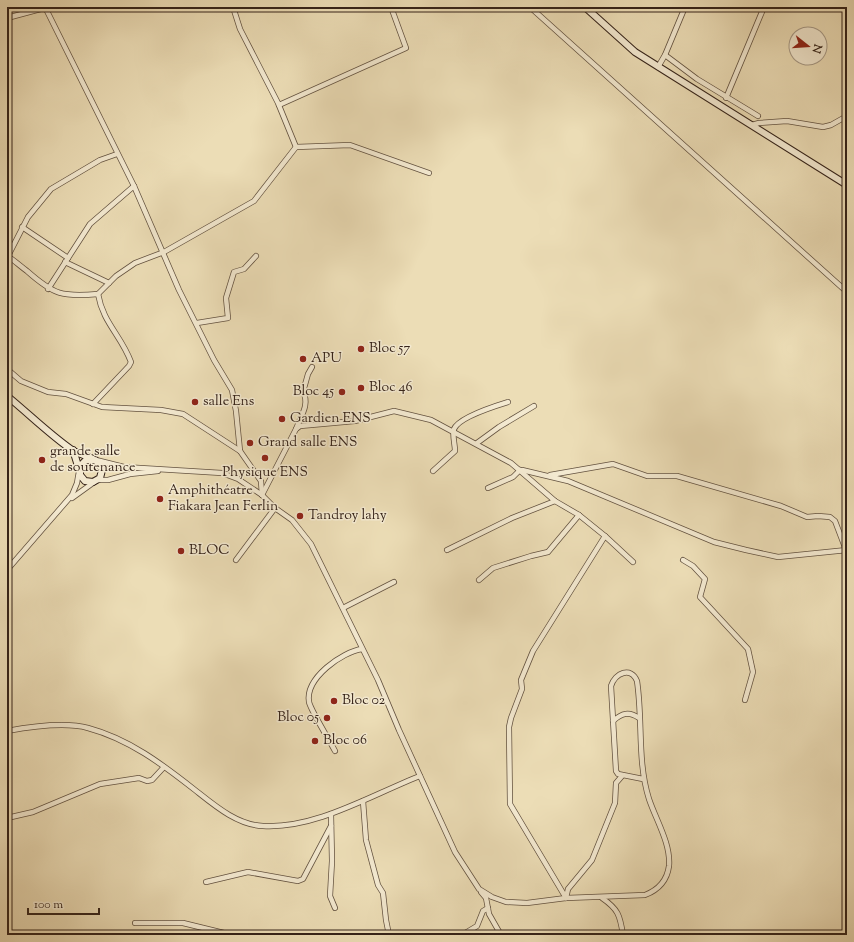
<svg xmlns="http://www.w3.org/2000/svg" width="854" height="942" font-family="'Sorts Mill Goudy',serif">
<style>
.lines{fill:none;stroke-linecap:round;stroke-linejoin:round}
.street-casing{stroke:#635240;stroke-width:6}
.secondary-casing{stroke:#352319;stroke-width:8}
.street{stroke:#f3e9d0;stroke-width:4.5}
.secondary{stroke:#f3e9d0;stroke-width:6}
.poi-dot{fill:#8f2418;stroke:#f3e9d0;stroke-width:1.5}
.labels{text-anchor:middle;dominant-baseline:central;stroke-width:3;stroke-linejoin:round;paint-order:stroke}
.poi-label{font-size:14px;fill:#352319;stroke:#f3e9d0;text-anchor:start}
</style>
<rect width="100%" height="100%" fill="#ecddb6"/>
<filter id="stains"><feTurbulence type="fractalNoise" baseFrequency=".005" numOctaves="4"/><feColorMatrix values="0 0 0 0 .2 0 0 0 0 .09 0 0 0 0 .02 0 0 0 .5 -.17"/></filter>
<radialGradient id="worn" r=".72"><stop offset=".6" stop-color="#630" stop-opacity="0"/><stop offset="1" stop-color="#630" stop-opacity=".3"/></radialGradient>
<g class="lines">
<defs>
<g id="street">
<polyline points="45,7 134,186 179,290 214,360 232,390 236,411 240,451 261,481 262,495"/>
<polyline points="233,7 240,29 278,103 296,147 350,145 429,173"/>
<polyline points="530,7 847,292"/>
<polyline points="7,18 48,7"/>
<polyline points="665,55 697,79 758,116"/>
<polyline points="658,67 665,55 685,7"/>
<polyline points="726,98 764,7"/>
<polyline points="279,105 406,48 391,7"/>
<polyline points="752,125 759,123 787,121 823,127 831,125 847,116"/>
<polyline points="22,227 68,258"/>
<path d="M 7,256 C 14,260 20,266 27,271 C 54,295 62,297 98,294 C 103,323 121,335 131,362 L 129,366 L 93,404"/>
<polyline points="8,256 28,217 51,189 100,160 117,154"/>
<polyline points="65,262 109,283"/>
<polyline points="48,289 90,224 134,186"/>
<polyline points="98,294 116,276 135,263 164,252 254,201 296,147"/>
<polyline points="197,323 228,318 226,298 234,272 244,269 256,256"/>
<polyline points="7,369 21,381 48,392 66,394 102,407 161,410 183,414 240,451"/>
<path d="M 296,429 C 301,416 310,404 303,392 L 308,374 L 312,367"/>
<polyline points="477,443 499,427 534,406"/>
<path d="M 96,460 L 124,467 L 222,473 L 238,479 L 262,495 L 275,508 L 292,520 L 311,544 L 378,680 L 399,730 L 455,852 L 479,889 L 492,897 L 506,902 L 527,903 L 566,898 L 645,895 C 658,890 667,881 669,866 C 671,844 656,820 649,799 C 637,761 643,721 637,681 C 631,666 615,673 611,686 L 616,771 L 618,774 L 643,779"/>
<polyline points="522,470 568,481 714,542 746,550 778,557 847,550"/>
<path d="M 433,471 L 455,451 C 455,444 452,435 454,429 C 459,417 495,406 508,402"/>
<polyline points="550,475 613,464 647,476 677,476 781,506 807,517 818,516 830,517 835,521 846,550"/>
<polyline points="488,488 513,477 520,470"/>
<polyline points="262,495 296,429 300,426 355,421 394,411 431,420 511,463 555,501 579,515 605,536"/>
<polyline points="72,498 97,480 108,480 130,474 158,471"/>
<polyline points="447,550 512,518 555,501"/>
<polyline points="236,560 275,508"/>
<polyline points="683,560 693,566 705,579 700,597 748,649 753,672 745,700"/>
<polyline points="7,570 72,495 77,483 79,471"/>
<polyline points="479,580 493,568 531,556 548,552 579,515"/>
<polyline points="343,608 394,582"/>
<path d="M 613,721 C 622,713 629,711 639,718"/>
<path d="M 7,731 C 29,727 66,722 88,728 C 129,739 162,764 195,790 C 214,805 237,825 263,826 C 316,829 371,795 420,776"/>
<path d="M 335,751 C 330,741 311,711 309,702 C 305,678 342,652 362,649"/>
<polyline points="363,801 366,840 378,885 383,893 386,920 389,935"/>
<polyline points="331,814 332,861 330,896 335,908"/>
<polyline points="7,818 33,812 100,784 139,778 147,781 152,780 164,767"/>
<polyline points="206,882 248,872 298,881 303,879 331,826"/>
<polyline points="481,892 486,898 489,914 501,935"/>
<polyline points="566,898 510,804 509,727 511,718 522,689 521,680 533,651 605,536 633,562"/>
<polyline points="566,898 568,889 592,860 615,803 616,783 622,776"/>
<path d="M 602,898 C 618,909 620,915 623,935"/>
<polyline points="135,923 183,923 232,935"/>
<polyline points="462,935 477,926 483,911 488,908"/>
</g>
<g id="secondary">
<polyline points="585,7 635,52 847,185"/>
<path d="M 7,396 C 29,414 49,434 72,450 C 82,456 99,457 102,470 L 100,478 L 93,482 L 85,481 L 80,475 L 80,466 L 86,460 L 95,460"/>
<polyline points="73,450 79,469"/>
</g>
</defs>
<use href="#street" class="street-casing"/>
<use href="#secondary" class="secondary-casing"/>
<use href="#street" class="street"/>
<use href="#secondary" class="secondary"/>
</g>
<g class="poi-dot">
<circle cx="361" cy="349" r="4"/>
<circle cx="303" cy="359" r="4"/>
<circle cx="361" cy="388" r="4"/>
<circle cx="342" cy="392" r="4"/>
<circle cx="195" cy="402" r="4"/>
<circle cx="282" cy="419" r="4"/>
<circle cx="250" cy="443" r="4"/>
<circle cx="265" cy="458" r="4"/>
<circle cx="42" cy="460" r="4"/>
<circle cx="160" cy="499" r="4"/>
<circle cx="300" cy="516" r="4"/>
<circle cx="181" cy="551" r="4"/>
<circle cx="334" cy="701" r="4"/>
<circle cx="327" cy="718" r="4"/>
<circle cx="315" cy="741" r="4"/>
</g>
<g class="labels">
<g class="poi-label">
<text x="369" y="349">Bloc 57</text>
<text x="311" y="359">APU</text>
<text x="369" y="388">Bloc 46</text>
<text x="334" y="392" text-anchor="end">Bloc 45</text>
<text x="203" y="402">salle Ens</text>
<text x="290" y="419">Gardien ENS</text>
<text x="258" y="443">Grand salle ENS</text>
<text x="50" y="452">grande salle<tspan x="50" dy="16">de soutenance</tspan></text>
<text x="265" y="473" text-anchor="middle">Physique ENS</text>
<text x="168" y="491">Amphithéatre<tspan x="168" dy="16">Fiakara Jean Ferlin</tspan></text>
<text x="308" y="516">Tandroy lahy</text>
<text x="189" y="551">BLOC</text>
<text x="342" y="701">Bloc 02</text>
<text x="319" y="718" text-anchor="end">Bloc 05</text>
<text x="323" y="741">Bloc 06</text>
</g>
</g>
<rect width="854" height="942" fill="none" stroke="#ecddb6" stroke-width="24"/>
<rect x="8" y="8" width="838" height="926" fill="none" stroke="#352319" stroke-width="2"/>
<rect x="12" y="12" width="830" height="918" fill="none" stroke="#352319"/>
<g transform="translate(808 46) rotate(107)"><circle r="19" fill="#f3e9d0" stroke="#a79a87"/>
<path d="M0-3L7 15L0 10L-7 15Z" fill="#8f2418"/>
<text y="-6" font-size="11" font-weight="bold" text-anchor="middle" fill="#352319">N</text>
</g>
<path d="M28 908v6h71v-6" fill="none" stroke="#352319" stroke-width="2"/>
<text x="34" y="908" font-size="12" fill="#352319" stroke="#f3e9d0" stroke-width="3" paint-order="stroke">100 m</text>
<rect width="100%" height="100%" filter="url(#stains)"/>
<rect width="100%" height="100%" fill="url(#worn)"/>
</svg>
